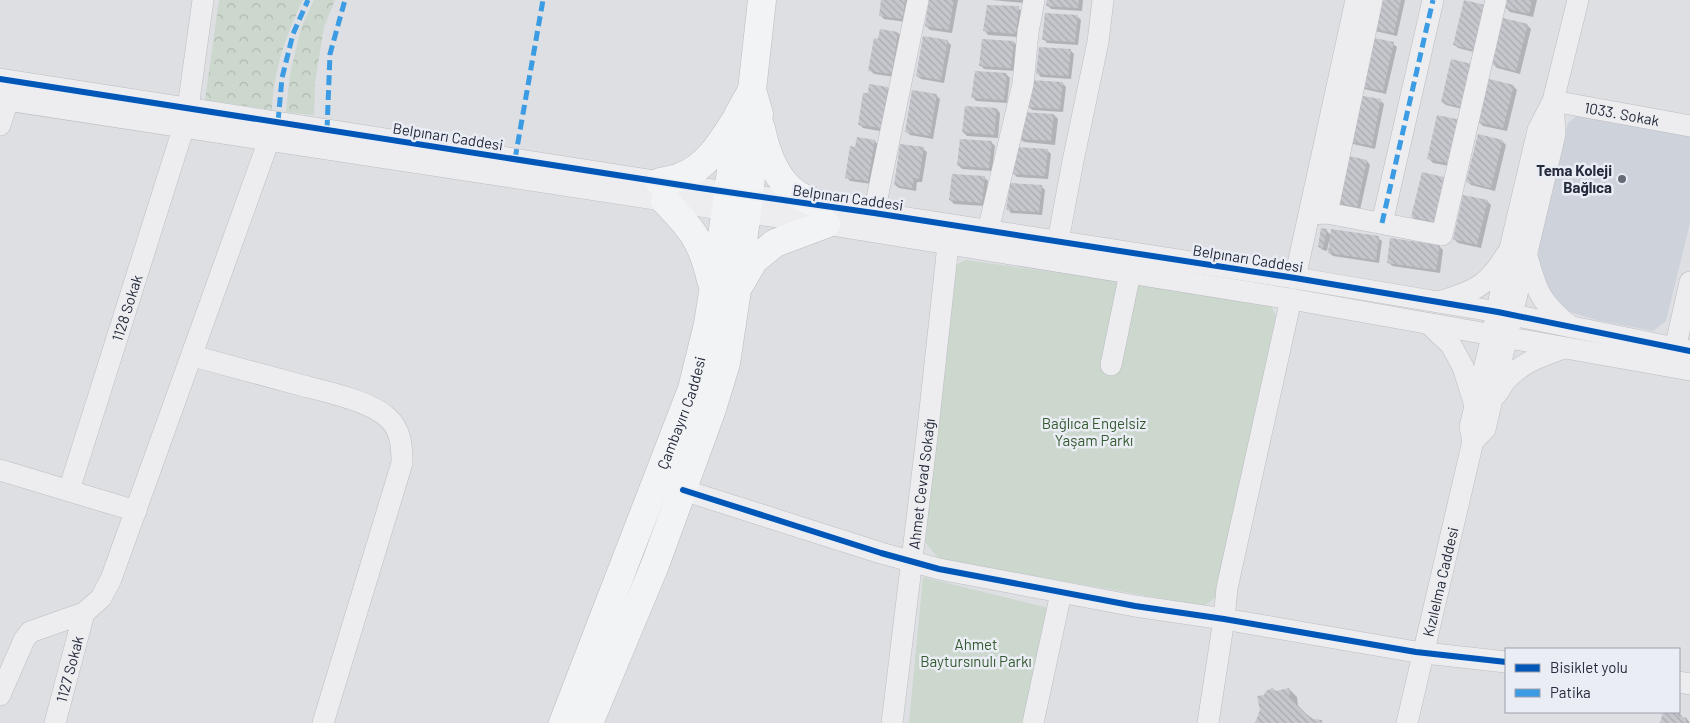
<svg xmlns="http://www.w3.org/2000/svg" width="1690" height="723" font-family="Barlow,sans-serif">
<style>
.built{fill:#ced2db}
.forest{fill:url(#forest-crowns)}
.park{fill:#ccd7cd}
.shadow{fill:#0003}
.building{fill:url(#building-back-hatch)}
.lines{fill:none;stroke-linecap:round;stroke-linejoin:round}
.minor-casing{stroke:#bbbdc1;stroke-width:22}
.major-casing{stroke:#b9bcc1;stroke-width:29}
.minor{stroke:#ededf0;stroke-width:21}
.major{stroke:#f2f3f4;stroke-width:28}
.quiet{stroke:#3c9ce3;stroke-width:5;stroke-dasharray:10 5;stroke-linecap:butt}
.cycleway-casing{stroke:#eaedf4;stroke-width:9}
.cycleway{stroke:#0057b8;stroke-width:6}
.poi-dot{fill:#656a77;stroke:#eaedf4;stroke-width:2}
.labels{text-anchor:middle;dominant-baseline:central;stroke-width:5;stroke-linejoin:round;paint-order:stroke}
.street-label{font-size:15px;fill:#242b3d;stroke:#eaedf4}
.poi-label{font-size:15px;font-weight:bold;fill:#242b3d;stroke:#eaedf4;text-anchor:end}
.park-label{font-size:15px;fill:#355a30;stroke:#eaedf4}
</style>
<defs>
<pattern id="forest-crowns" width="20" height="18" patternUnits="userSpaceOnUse" patternTransform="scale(1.25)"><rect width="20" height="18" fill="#ccd7cd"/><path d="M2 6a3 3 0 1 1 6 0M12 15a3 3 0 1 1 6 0" fill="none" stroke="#afb9b1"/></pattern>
<pattern id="building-back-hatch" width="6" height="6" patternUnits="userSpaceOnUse" patternTransform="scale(1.25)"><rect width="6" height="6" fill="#c5c7cc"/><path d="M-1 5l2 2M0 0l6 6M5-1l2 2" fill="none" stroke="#a9abb0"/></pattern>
</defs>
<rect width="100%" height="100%" fill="#dddfe3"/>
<polygon class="built" points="1580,113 1690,135 1690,223 1666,321 1653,331 1596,320 1570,312 1558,302 1544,285 1538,259 1539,241 1568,123"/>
<g class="forest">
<path d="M 219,0 L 303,0 C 286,34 273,72 272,110 L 205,100 Z"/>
<polygon points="314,0 335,0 324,27 315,83 314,115 286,112 290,74 301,28"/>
</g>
<g class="park">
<polygon points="966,260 1270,302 1276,317 1216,597 1204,606 939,559 925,542 951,267"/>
<polygon points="923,577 1048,608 1023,723 909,723"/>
</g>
<g class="shadow">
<polygon points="882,0 909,0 906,22 884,19 880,15"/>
<polygon points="931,0 958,0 952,33 930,30 926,26"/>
<polygon points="992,0 1024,0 1024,3"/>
<polygon points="1048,0 1083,0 1082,11 1051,9 1047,5"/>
<polygon points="1377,0 1405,0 1397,36 1375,31"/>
<polygon points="1508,0 1537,0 1533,17 1510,12 1506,8"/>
<polygon points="1018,8 1022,11 1019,37 988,35 985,31"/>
<polygon points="1492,10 1482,54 1458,48 1454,44"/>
<polygon points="1077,16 1081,20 1078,45 1047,43 1044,39"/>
<polygon points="1527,25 1531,29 1520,74 1497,68 1493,64"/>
<polygon points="898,33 902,37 895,77 874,74 870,70 879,41"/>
<polygon points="947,41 951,45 944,83 921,79 917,76"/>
<polygon points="1014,42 1017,46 1015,71 984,69 980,65"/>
<polygon points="1393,44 1397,47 1386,94 1364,89 1360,86"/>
<polygon points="1070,50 1074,54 1071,79 1041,77 1037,73"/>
<polygon points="1452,60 1470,111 1446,105 1442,102"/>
<polygon points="1006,74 1010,78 1007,103 976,101 973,97"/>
<polygon points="1062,83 1066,87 1063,112 1032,110 1029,107"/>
<polygon points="870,85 888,88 892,92 885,132 863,128 859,124 869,95"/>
<polygon points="1513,86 1517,90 1507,131 1483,126 1479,122"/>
<polygon points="936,95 940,99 933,139 910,135 906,131"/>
<polygon points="1381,101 1384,104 1375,149 1353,144 1349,140"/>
<polygon points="997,109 1000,113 998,138 967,136 963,132"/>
<polygon points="1023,114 1054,115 1058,119 1055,145 1024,142 1020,139"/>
<polygon points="1438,116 1455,167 1433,163 1429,159"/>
<polygon points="875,141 878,145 872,184 850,181 846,177 856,149"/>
<polygon points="1502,141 1506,145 1495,191 1471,185 1467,181"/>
<polygon points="991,142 995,146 992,171 962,169 958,165"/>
<polygon points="923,149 927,152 922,182 917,182 916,191 899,188 895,185"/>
<polygon points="1047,150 1051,154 1048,179 1017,177 1013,173"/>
<polygon points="1345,157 1367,161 1370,165 1360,210 1339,205"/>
<polygon points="1423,174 1442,226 1416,221 1413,217"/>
<polygon points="984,177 988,181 985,206 954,204 950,200"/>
<polygon points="1041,186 1045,190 1042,215 1011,213 1008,209"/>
<polygon points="1487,201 1491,205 1481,248 1458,243 1454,239"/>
<polygon points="1326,230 1332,236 1378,238 1382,241 1379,263 1333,256 1329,253 1331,242 1329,241 1327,251 1323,250 1319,247"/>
<polygon points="1439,246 1443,250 1440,273 1392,266 1388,262"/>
<polygon points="1289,689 1297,697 1298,706 1312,720 1323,723 1257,723 1276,692"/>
<polygon points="1664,712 1678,712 1682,716 1682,718 1687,719 1690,723 1662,723"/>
</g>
<g class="building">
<polygon points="881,0 905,0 903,19 879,16"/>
<polygon points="929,0 954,0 949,30 925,26"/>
<polygon points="1047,0 1079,0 1078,8 1046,6"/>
<polygon points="1376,0 1401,0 1394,33 1370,28"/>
<polygon points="1464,0 1489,6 1478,51 1453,45"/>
<polygon points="1507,0 1532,0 1529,14 1505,8"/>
<polygon points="987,5 1019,6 1016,34 983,31"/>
<polygon points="1045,13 1078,15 1075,42 1042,40"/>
<polygon points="1503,18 1528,24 1516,71 1492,64"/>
<polygon points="880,29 898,32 892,74 868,71 874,38 878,39"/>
<polygon points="923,36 948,40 941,80 916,76"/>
<polygon points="1369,37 1394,42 1383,91 1359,86"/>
<polygon points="982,39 1014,41 1011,68 979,66"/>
<polygon points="1039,47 1071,49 1068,76 1036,74"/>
<polygon points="1451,59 1476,65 1466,108 1441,102"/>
<polygon points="975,71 1007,73 1004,100 971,98"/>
<polygon points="1489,79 1514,85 1503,128 1478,122"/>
<polygon points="1031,80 1063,82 1060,109 1027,107"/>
<polygon points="869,84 888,87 881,128 858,125 863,93 868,93"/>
<polygon points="912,90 937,94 930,136 905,132"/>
<polygon points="1357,95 1381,99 1372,146 1348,141"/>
<polygon points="965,106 997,108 994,135 962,132"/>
<polygon points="1022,112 1054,114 1051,141 1019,139"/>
<polygon points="1437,115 1461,120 1452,164 1427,159"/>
<polygon points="1478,134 1503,140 1491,188 1466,182"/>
<polygon points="857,137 875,140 868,181 845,178 850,146 855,147"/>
<polygon points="960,139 992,141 989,168 957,166"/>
<polygon points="900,144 924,147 919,179 914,178 912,188 894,185"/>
<polygon points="1015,147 1048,149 1045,176 1012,174"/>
<polygon points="1345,155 1367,160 1357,207 1334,202"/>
<polygon points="1422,172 1448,178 1438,223 1411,217"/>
<polygon points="952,174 985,176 982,203 949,200"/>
<polygon points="1010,183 1042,185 1039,212 1006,210"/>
<polygon points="1463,195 1488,200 1477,245 1453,239"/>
<polygon points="1321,228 1327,229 1323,248 1318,247"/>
<polygon points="1331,229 1379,236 1376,260 1328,253"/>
<polygon points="1390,238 1440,245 1436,270 1387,263"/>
<polygon points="1272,688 1276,691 1289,688 1290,697 1305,713 1313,719 1322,720 1322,723 1255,723 1260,710 1257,696 1264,695 1266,691"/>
<polygon points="1663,712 1679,712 1678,716 1687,718 1686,723 1660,723"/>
</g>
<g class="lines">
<defs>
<g id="minor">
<polyline points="0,79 700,188 874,213 1295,278 1498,312 1690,351"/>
<polyline points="0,99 747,213 794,219 1291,299 1690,370"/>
<path id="s1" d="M 1553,101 L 1690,126"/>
<polyline points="188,108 203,0"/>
<polyline points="0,125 8,100"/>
<polyline points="874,213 918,0"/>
<polyline points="1327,213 1372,0"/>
<polyline points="1310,214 1327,213 1442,235 1496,0"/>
<polyline points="1382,223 1433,0"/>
<polyline points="988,231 1023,84 1028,32 1034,0"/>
<polyline points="1058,241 1073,161 1098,42 1103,0"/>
<path d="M 1527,256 C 1537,293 1541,303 1571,327"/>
<polyline points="1295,278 1356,0"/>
<path d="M 1439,302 C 1453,297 1471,293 1483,283 C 1492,276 1500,265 1506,255"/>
<polyline points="1429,324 1451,345 1463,367 1475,405"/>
<polyline points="1675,349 1690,282"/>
<path d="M 193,356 C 230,366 267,376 304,386 C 328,392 369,401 387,417 C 401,429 402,446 402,463 L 323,723"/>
<polyline points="1111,365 1130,273"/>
<path d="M 1496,395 C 1500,390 1503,383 1508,378 C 1522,363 1542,356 1561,349"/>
<polyline points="1473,441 1485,429 1555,134 1553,102"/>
<polyline points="0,470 136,511"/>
<path id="s2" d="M 69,490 L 184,126"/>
<polyline points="683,490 881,553 939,569 1135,606 1224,619 1416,652 1506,662"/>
<polyline points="1679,682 1690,684"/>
<polyline points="0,695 24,640 30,632 84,613 101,598 111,579 269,140"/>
<path id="s3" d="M 55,723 L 84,613"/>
<path id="s4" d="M 892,723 L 928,428 L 948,245"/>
<polyline points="1033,723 1061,593"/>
<polyline points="1208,723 1224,619 1227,588 1291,299"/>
<path id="s5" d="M 1407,723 L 1473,441 L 1470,427 L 1492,336 L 1505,270 L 1538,130 L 1553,101 L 1578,0"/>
</g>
<g id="major">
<path d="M 761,128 C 766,153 775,178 795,193 C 803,199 812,201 821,205"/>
<path d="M 660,182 C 666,180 673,180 680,177 C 706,168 721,143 735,121"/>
<path d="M 665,201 C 692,229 702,241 711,280"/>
<polyline points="740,284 754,260 775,243 826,224"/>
<path id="s6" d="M 563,723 L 692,389 L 708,324 L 726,210 L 738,115 L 752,90"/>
<polyline points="589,723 655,565 712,409 726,363 737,290 759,114 752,90 762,0"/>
</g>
</defs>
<use href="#minor" class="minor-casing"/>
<use href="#major" class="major-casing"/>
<use href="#minor" class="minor"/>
<use href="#major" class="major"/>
<g class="quiet">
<polyline points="278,122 282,78 293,34 308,0"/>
<polyline points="327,130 330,54 345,0"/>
<polyline points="515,159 543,0"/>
<polyline points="1382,223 1433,0"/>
</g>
<defs>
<g id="cycleway">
<polyline points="0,79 700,188 874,213 1295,278 1498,312 1690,351"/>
<polyline points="683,490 881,553 939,569 1135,606 1224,619 1416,652 1506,662"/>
</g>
</defs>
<use href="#cycleway" class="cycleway-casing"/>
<use href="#cycleway" class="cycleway"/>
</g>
<circle class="poi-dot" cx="1622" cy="179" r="5"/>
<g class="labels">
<g class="street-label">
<text stroke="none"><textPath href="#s1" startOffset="70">1033. Sokak</textPath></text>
<text transform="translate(448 136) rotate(9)">Belpınarı Caddesi</text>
<text transform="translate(848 197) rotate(8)">Belpınarı Caddesi</text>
<text transform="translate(1248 258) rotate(9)">Belpınarı Caddesi</text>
<text stroke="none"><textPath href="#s2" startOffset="191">1128 Sokak</textPath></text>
<text stroke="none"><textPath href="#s6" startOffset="332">Çambayırı Caddesi</textPath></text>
<text stroke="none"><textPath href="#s4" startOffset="241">Ahmet Cevad Sokağı</textPath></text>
<text stroke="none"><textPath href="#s5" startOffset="145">Kızılelma Caddesi</textPath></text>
<text stroke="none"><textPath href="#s3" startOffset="56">1127 Sokak</textPath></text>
</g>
<g class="poi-label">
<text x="1612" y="170">Tema Koleji<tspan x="1612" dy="17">Bağlıca</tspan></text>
</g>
<g class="park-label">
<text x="1094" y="423">Bağlıca Engelsiz<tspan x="1094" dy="17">Yaşam Parkı</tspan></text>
<text x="976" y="644">Ahmet<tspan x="976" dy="17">Baytursınulı Parkı</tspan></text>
</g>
</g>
<rect x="1505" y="648" width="175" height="65" fill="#eaedf4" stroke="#9b9fab"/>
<rect x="1515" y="664" width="25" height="8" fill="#0057b8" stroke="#9b9fab"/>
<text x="1550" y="673" font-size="15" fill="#242b3d">Bisiklet yolu</text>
<rect x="1515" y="689" width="25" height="8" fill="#3c9ce3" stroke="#9b9fab"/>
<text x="1550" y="698" font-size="15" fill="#242b3d">Patika</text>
</svg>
